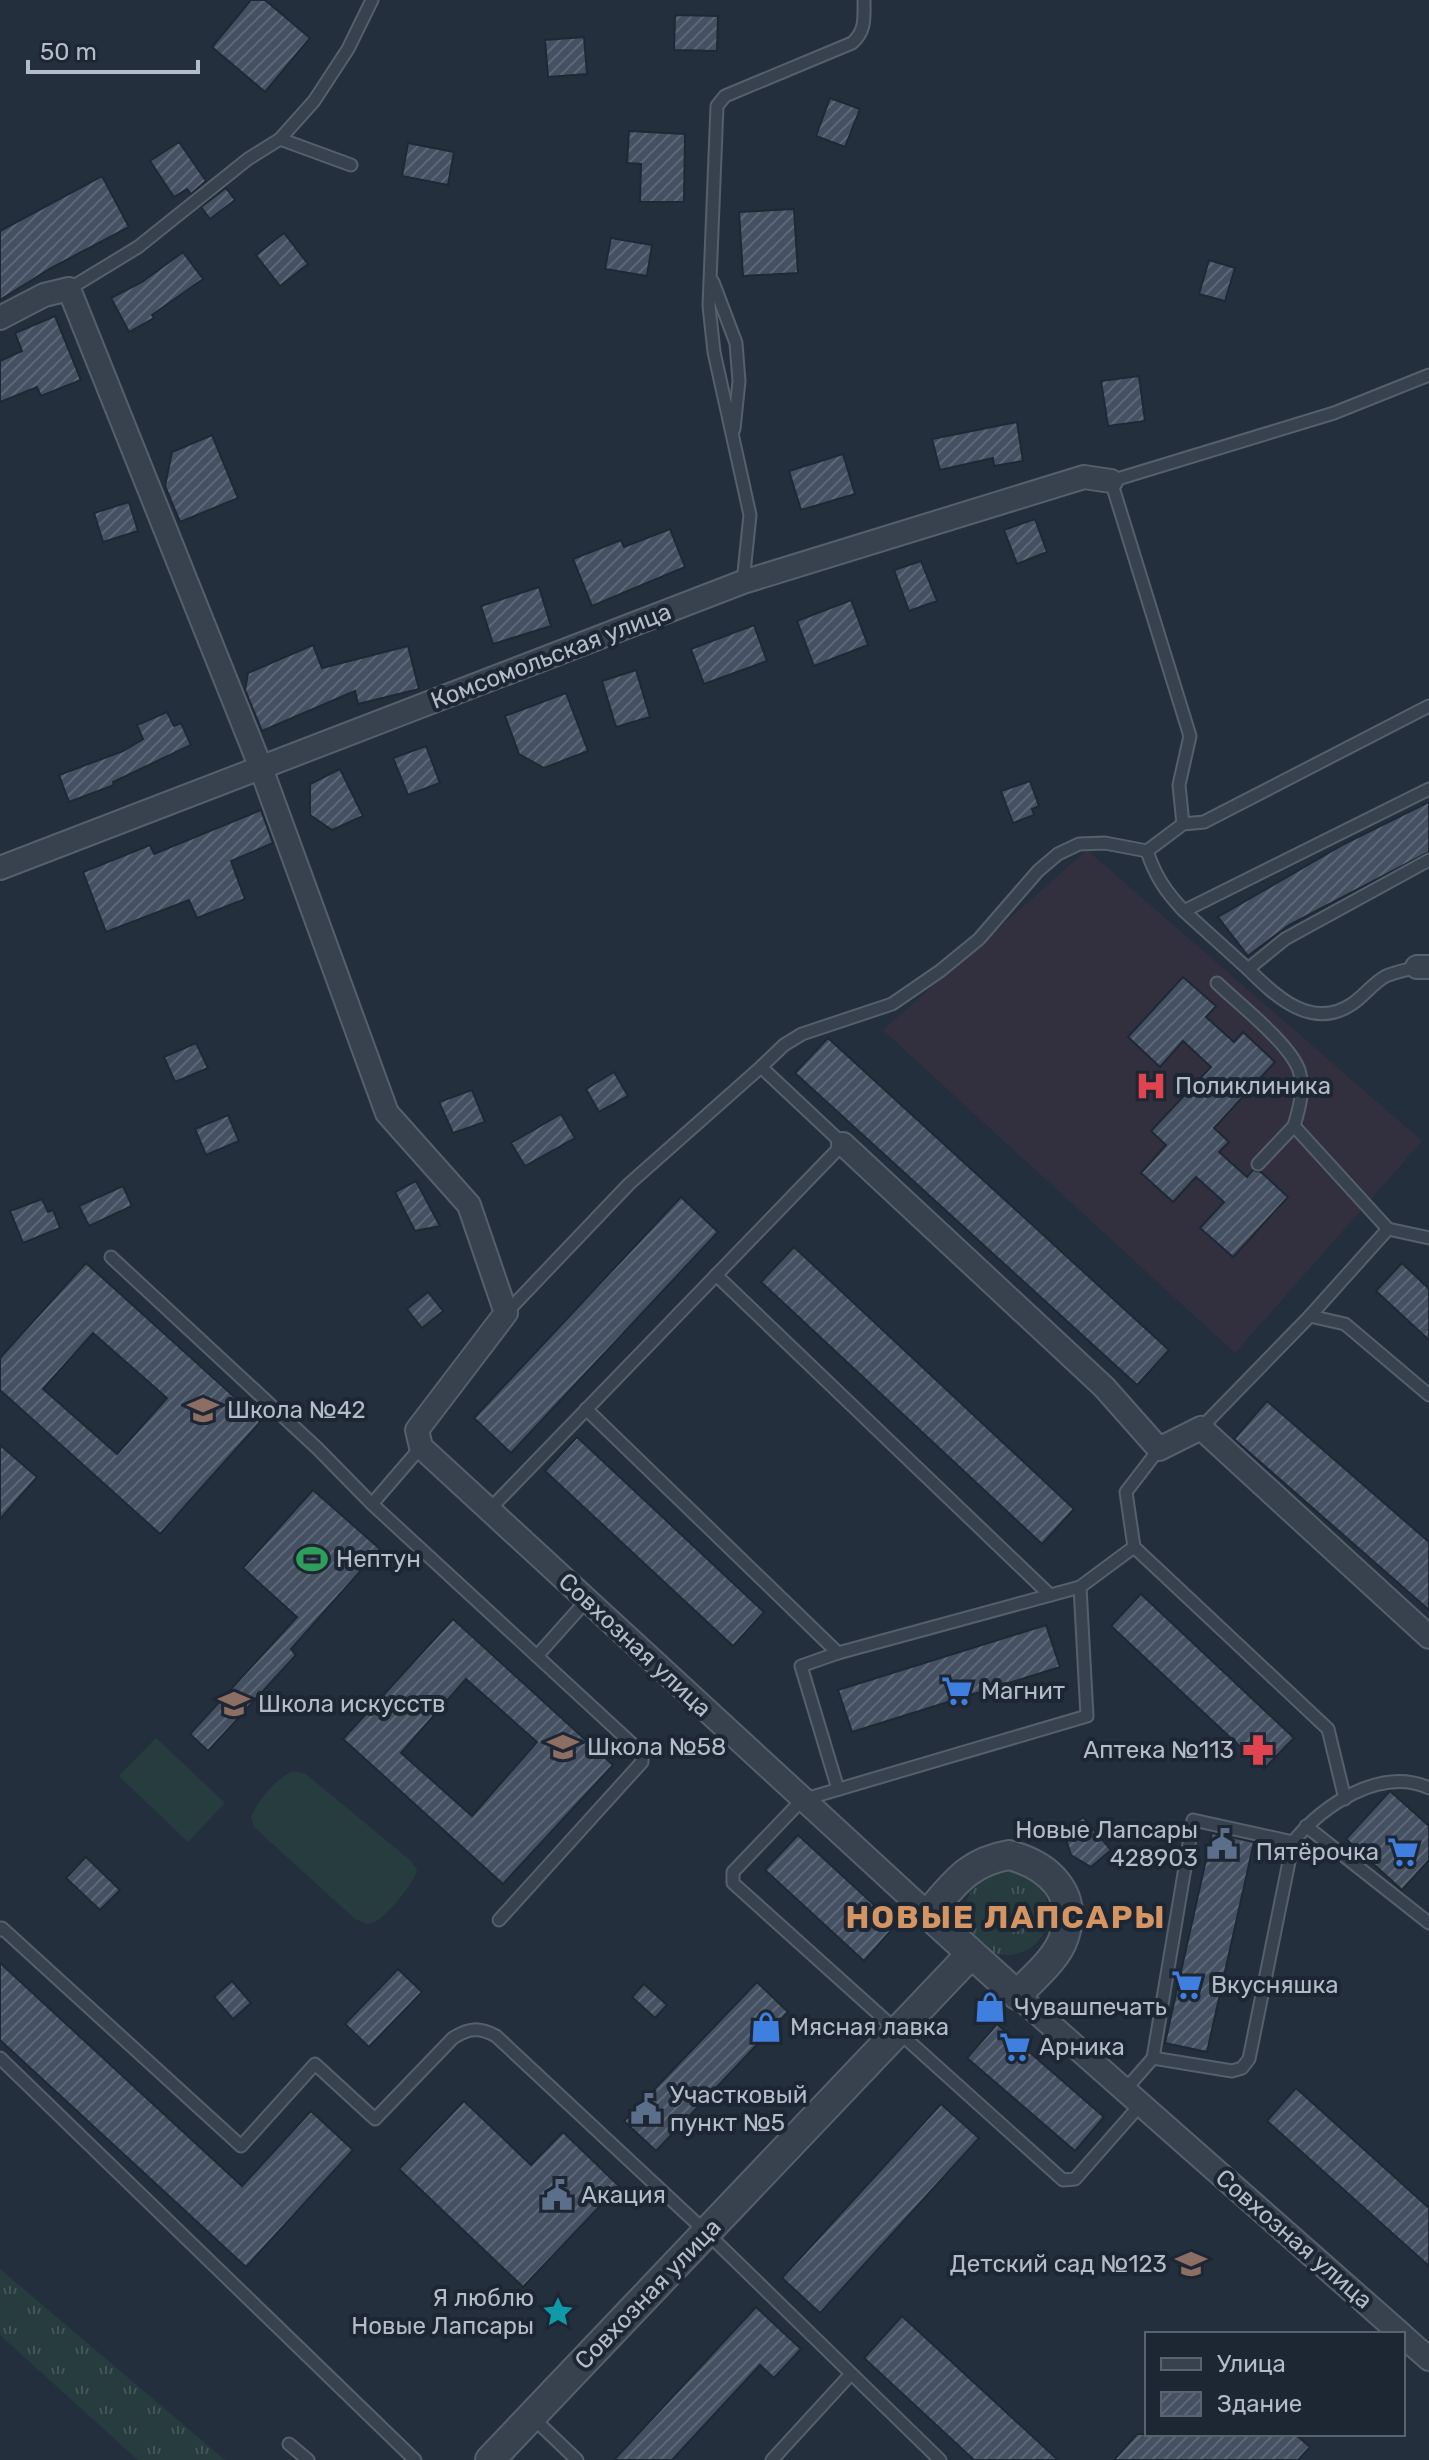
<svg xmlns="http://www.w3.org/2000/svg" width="1429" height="2460" font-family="Rubik,sans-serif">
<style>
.medical{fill:#32303f}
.grass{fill:url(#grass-tufts)}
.pitch{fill:#263c3f}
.building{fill:url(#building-hatch);stroke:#1f2835;stroke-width:2;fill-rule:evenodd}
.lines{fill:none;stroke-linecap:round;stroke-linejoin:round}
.service-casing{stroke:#565f6c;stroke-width:15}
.minor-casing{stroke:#565f6c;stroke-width:26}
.tertiary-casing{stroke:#565f6c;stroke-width:32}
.service{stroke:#38414e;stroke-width:11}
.minor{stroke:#38414e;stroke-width:22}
.tertiary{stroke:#38414e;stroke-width:28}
.labels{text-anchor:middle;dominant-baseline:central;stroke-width:8;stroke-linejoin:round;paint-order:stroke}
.street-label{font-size:24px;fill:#b4bcc9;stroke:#1d2633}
.poi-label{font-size:24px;fill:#b4bcc9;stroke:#1d2633;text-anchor:start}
.district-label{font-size:32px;font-weight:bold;letter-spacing:2px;fill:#d59563;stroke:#1d2633}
</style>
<defs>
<pattern id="grass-tufts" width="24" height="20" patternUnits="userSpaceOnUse" patternTransform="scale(2)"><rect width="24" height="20" fill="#263c3f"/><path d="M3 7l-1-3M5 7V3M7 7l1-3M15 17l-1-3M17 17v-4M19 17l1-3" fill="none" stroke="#435659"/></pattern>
<pattern id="building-hatch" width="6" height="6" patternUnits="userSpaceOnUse" patternTransform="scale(2)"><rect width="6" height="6" fill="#455162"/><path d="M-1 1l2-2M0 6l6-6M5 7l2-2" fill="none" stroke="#5d6877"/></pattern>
</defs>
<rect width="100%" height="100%" fill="#242f3e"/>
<polygon class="medical" points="1087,850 1422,1141 1235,1353 883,1030"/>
<g class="grass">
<circle cx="1007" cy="1913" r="42"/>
<polygon points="0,2269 225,2460 138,2460 0,2335"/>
</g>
<g class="pitch">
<polygon points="156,1738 225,1803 188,1842 119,1776"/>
<path d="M 294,1771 L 306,1774 L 411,1861 L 417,1870 C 414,1883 381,1926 367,1924 C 366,1924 356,1919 355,1919 L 254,1827 L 251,1817 C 258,1800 277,1777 294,1771 Z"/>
</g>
<g class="building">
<polygon points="251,0 265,0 310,38 265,92 212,47"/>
<polygon points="675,15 718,16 717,51 674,50"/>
<polygon points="584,37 587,74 548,77 545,40"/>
<polygon points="830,98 860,109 845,147 816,136"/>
<polygon points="629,131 685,134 684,202 640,202 641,164 627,163"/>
<polygon points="179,142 206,181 191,194 187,189 174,197 150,161"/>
<polygon points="408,143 454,152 448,185 402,176"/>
<polygon points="102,176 129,227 51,268 0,300 0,231"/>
<polygon points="226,188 235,200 210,219 201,207"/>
<polygon points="794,209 798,273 743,276 739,212"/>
<polygon points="284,233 308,264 280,286 256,255"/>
<polygon points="611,238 652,245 647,276 605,269"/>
<polygon points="183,252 203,279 152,315 154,318 129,332 111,298 142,282"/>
<polygon points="1209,260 1235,268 1225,301 1199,294"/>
<polygon points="55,316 81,380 41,396 37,387 0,402 0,361 22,351 15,333"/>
<polygon points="1139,376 1145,421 1108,426 1101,381"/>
<polygon points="1017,422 1023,461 994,466 993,458 940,470 932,439"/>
<polygon points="212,435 238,498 180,522 165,486 172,452"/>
<polygon points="843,454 855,494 801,510 789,471"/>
<polygon points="129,502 138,531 103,542 94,513"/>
<polygon points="1035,519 1047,552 1017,564 1004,530"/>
<polygon points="670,529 685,567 592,606 573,559 621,540 624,547"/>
<polygon points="921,561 937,601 909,611 894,570"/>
<polygon points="539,587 551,626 493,644 481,606"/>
<polygon points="851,600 868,645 814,666 797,621"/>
<polygon points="754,625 767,661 704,684 691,649"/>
<polygon points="313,645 322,668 408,646 419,689 358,704 355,691 262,731 245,690 248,673"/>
<polygon points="636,670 650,717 616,727 602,681"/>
<polygon points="566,693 588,751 544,768 519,754 505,716"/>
<polygon points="167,712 174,726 181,723 191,745 113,782 114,785 69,802 59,775 123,751 143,739 137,725"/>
<polygon points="426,746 440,783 408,795 393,758"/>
<polygon points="340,769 363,816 332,830 310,815 310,784"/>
<polygon points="1030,781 1039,806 1032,809 1034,815 1013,823 1001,791"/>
<polygon points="1429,802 1429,852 1289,925 1248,956 1218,917 1344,844"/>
<polygon points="261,810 273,843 231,861 245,899 197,918 189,900 106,932 83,872 150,845 154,854"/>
<polygon points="1183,977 1216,1006 1206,1017 1234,1042 1243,1032 1275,1062 1214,1128 1229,1142 1219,1152 1247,1177 1253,1170 1261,1172 1288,1197 1233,1257 1200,1228 1224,1202 1196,1177 1173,1202 1141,1173 1166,1145 1151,1131 1211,1067 1183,1041 1160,1067 1128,1037"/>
<polygon points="828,1038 1169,1350 1137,1385 795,1073"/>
<polygon points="196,1043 208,1068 175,1082 164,1057"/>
<polygon points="614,1072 628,1096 599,1112 586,1089"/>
<polygon points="472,1090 485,1122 453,1133 439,1102"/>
<polygon points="561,1114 575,1138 525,1166 511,1143"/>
<polygon points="228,1115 239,1141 206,1155 195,1129"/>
<polygon points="416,1181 440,1226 415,1231 395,1192"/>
<polygon points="123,1186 132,1206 89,1226 79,1206"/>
<polygon points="681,1197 718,1232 511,1453 474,1418"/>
<polygon points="42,1199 48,1212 53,1210 60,1228 23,1243 10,1211"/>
<polygon points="794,1247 1074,1509 1042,1544 761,1282"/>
<path d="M 86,1263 L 261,1421 L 160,1534 L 0,1390 L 0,1358 ZM 93,1333 L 167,1398 L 117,1454 L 43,1389 Z"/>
<polygon points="1402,1263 1429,1289 1429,1340 1376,1291"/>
<polygon points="428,1292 443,1311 422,1328 407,1309"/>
<polygon points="1267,1401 1429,1542 1429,1610 1234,1439"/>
<polygon points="577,1437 764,1612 733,1646 545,1471"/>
<polygon points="0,1445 37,1477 0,1519"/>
<polygon points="313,1490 380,1549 291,1649 296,1655 208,1751 190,1734 297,1617 243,1568"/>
<polygon points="1141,1594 1294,1738 1264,1769 1111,1626"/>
<path d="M 453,1619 L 613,1765 L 503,1884 L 343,1739 ZM 466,1679 L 537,1742 L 472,1816 L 401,1753 Z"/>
<polygon points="1046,1625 1060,1667 852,1732 838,1690"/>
<polygon points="1390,1791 1429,1826 1429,1860 1402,1890 1346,1839"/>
<polygon points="1083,1817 1111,1850 1091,1867 1071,1855 1064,1833"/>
<polygon points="1212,1833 1254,1842 1207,2052 1165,2043"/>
<polygon points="798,1835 896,1925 864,1961 765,1870"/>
<polygon points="86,1857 120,1890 100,1910 66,1878"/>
<polygon points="0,1963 242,2186 311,2111 353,2150 246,2267 0,2040"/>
<polygon points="398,1969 422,1992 369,2047 345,2024"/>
<polygon points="232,1981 251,2003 233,2019 214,1997"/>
<polygon points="757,1982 788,2012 656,2151 624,2121"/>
<polygon points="644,1984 667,2005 655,2018 632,1997"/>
<polygon points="997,2024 1104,2117 1075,2151 967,2058"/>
<polygon points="1296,2088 1429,2208 1429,2266 1267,2121"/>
<polygon points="464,2101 531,2165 563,2132 619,2186 523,2287 399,2169"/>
<polygon points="941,2104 979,2138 820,2313 782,2278"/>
<polygon points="756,2307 801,2349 774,2378 760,2365 672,2460 614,2460"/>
<polygon points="902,2316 1058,2460 974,2460 864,2358"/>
<polygon points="1137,2434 1295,2434 1310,2447 1298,2460 1114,2460"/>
</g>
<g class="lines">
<defs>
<g id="service">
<polyline points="280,139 351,165"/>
<polyline points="713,282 736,343 739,381 734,429"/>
<polyline points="69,289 138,247 248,159 280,139 314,101 348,49 372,0"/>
<path d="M 743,582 L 750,515 L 714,352 L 709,306 L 717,106 L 725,96 L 852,43 C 866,31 864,18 864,0"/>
<polyline points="1183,824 1179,785 1190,736 1111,481 1334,413 1429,375"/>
<path d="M 1147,851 C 1155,876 1166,892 1184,911 L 1429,789"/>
<polyline points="1184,911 1248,969 1285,939 1429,860"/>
<path d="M 1248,969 C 1275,996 1312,1031 1352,1004 C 1364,996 1373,983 1386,976 C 1395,972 1407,970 1417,967"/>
<path d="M 1217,983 C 1240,1005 1289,1043 1299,1070 C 1305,1089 1299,1109 1294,1126"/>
<polyline points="761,1067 784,1045 802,1034 892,1004 940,971 979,939 1038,871 1058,854 1079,844 1105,843 1147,851 1183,824 1204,822 1429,706"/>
<polyline points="1258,1164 1294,1126 1388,1229"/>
<polyline points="111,1257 317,1448 372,1504 421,1447"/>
<polyline points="716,1275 1050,1595"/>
<polyline points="1310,1316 1388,1229 1429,1238"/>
<polyline points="586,1409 838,1653 1080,1587"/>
<polyline points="1201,1428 1310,1316 1345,1324 1429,1395"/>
<polyline points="1159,1449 1126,1492 1134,1547 1328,1729 1345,1799"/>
<polyline points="372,1504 642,1753 642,1762 499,1920"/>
<polyline points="489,1510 843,1144 761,1067 629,1184 506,1313"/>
<polyline points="1134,1547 1080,1587 1087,1716 802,1800 733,1872 733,1883 1063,2180 1075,2179 1141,2104"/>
<polyline points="537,1656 587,1600"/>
<polyline points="838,1789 801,1666 838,1653"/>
<polyline points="1306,1826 1429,1923"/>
<path d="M 0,1930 L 2,1928 L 241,2146 L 315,2064 L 375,2119 L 453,2038 C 469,2028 479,2027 496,2036 L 707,2233 L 940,2460"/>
<polyline points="0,2058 415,2460"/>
<polyline points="1153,2058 1232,2071 1242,2068 1249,2059 1293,1842"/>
<path d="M 1125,2090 L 1153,2058 L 1193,1820 L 1293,1842 C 1323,1805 1381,1766 1429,1788"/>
<polyline points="532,2417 577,2460"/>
<polyline points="289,2444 308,2460"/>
<polyline points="772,2460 850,2375"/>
</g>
<g id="minor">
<polyline points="0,318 44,295 69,289 261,768 387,1113 469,1205 506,1313 417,1430 421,1447 928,1914"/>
<polyline points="0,868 743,582 1084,477 1111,481"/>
<polyline points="1417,967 1429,967"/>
<polyline points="843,1144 1104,1387 1159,1449 1201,1428 1429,1637"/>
<polyline points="1017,1995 1401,2334"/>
<polyline points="1403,2336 1429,2359"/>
</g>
<g id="tertiary">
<path d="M 1009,1855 C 1048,1865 1079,1893 1064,1937 C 1057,1959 1033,1978 1017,1995 L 928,1914 C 954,1884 968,1862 1009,1855 Z"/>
<polyline points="490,2460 971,1954"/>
</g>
</defs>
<use href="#service" class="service-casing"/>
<use href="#minor" class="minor-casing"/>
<use href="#tertiary" class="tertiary-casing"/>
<use href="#service" class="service"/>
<use href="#minor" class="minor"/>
<use href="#tertiary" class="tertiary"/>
</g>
<defs>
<symbol id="hospital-bare" viewBox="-9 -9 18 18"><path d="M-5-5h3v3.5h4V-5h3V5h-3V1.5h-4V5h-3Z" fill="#e0444e" stroke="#1d2633" stroke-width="2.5" paint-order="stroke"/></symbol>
<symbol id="school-bare" viewBox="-9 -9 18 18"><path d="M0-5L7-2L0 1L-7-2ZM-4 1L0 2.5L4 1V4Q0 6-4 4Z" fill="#8d6e63" stroke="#1d2633" stroke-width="2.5" paint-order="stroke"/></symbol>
<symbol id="stadium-bare" viewBox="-9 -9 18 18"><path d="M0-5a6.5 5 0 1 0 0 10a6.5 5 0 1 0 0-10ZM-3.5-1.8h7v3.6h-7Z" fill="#2e9e5b" stroke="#1d2633" stroke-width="2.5" paint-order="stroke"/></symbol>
<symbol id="supermarket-bare" viewBox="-9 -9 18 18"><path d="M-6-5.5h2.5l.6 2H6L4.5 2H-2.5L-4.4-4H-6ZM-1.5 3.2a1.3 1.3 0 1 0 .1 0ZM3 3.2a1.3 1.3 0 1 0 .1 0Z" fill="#3f7fe0" stroke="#1d2633" stroke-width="2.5" paint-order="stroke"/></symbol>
<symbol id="pharmacy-bare" viewBox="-9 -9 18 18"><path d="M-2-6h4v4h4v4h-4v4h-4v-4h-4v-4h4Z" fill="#e0444e" stroke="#1d2633" stroke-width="2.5" paint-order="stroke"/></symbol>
<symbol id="civic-bare" viewBox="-9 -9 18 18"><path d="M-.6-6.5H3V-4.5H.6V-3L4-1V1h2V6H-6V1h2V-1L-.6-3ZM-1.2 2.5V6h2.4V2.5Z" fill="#5c6f8a" stroke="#1d2633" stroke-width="2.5" paint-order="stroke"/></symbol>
<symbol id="shop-bare" viewBox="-9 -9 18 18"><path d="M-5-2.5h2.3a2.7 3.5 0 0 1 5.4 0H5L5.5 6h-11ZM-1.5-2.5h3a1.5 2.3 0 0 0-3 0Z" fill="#3f7fe0" stroke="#1d2633" stroke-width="2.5" paint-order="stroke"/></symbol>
<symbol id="sight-bare" viewBox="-9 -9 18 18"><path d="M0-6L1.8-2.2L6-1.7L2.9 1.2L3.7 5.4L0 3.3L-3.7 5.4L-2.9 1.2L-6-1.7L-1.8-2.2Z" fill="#0f9aa8" stroke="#1d2633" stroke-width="2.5" paint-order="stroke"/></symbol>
</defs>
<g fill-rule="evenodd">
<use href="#hospital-bare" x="1129" y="1064" width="44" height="44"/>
<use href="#school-bare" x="181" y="1388" width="44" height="44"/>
<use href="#stadium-bare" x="290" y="1537" width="44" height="44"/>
<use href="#supermarket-bare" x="935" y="1669" width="44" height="44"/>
<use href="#school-bare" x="212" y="1682" width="44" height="44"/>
<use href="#school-bare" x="541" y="1725" width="44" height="44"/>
<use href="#pharmacy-bare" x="1236" y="1728" width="44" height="44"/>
<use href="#civic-bare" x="1200" y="1822" width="44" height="44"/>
<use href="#supermarket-bare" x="1381" y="1830" width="44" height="44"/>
<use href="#supermarket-bare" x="1165" y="1963" width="44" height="44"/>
<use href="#shop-bare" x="968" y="1985" width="44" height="44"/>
<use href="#shop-bare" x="744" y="2005" width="44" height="44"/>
<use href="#supermarket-bare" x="993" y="2025" width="44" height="44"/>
<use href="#civic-bare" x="624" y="2087" width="44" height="44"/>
<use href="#civic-bare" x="535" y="2173" width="44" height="44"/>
<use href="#school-bare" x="1169" y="2242" width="44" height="44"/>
<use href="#sight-bare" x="536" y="2290" width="44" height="44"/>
</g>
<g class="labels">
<g class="street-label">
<text transform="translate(551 656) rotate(-21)">Комсомольская улица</text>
<text transform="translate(635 1645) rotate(43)">Совхозная улица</text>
<text transform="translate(1294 2239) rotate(41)">Совхозная улица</text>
<text transform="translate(648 2294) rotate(-46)">Совхозная улица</text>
</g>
<g class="poi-label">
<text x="1175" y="1086">Поликлиника</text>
<text x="227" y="1410">Школа №42</text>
<text x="336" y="1559">Нептун</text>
<text x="981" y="1691">Магнит</text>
<text x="258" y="1704">Школа искусств</text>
<text x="587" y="1747">Школа №58</text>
<text x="1234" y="1750" text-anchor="end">Аптека №113</text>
<text x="1198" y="1830" text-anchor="end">Новые Лапсары<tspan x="1198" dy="28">428903</tspan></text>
<text x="1379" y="1852" text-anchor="end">Пятёрочка</text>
<text x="1211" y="1985">Вкусняшка</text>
<text x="1014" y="2007">Чувашпечать</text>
<text x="790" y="2027">Мясная лавка</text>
<text x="1039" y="2047">Арника</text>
<text x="670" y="2095">Участковый<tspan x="670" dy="28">пункт №5</tspan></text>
<text x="581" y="2195">Акация</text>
<text x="1167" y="2264" text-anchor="end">Детский сад №123</text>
<text x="534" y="2298" text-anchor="end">Я люблю<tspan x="534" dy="28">Новые Лапсары</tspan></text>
</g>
<g class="district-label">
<text x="1006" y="1917">НОВЫЕ ЛАПСАРЫ</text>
</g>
</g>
<rect x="1145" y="2332" width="260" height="104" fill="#1d2633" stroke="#59626f" stroke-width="2"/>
<rect x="1161" y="2358" width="40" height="12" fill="#38414e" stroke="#59626f" stroke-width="2"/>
<text x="1217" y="2372" font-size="24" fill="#b4bcc9">Улица</text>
<rect x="1161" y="2392" width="40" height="24" fill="url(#building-hatch)" stroke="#59626f" stroke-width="2"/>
<text x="1217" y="2412" font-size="24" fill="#b4bcc9">Здание</text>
<path d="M28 60v12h170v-12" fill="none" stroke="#b4bcc9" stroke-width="4"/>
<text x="40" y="60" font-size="24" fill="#b4bcc9" stroke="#1d2633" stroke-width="6" paint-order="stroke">50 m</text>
</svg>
